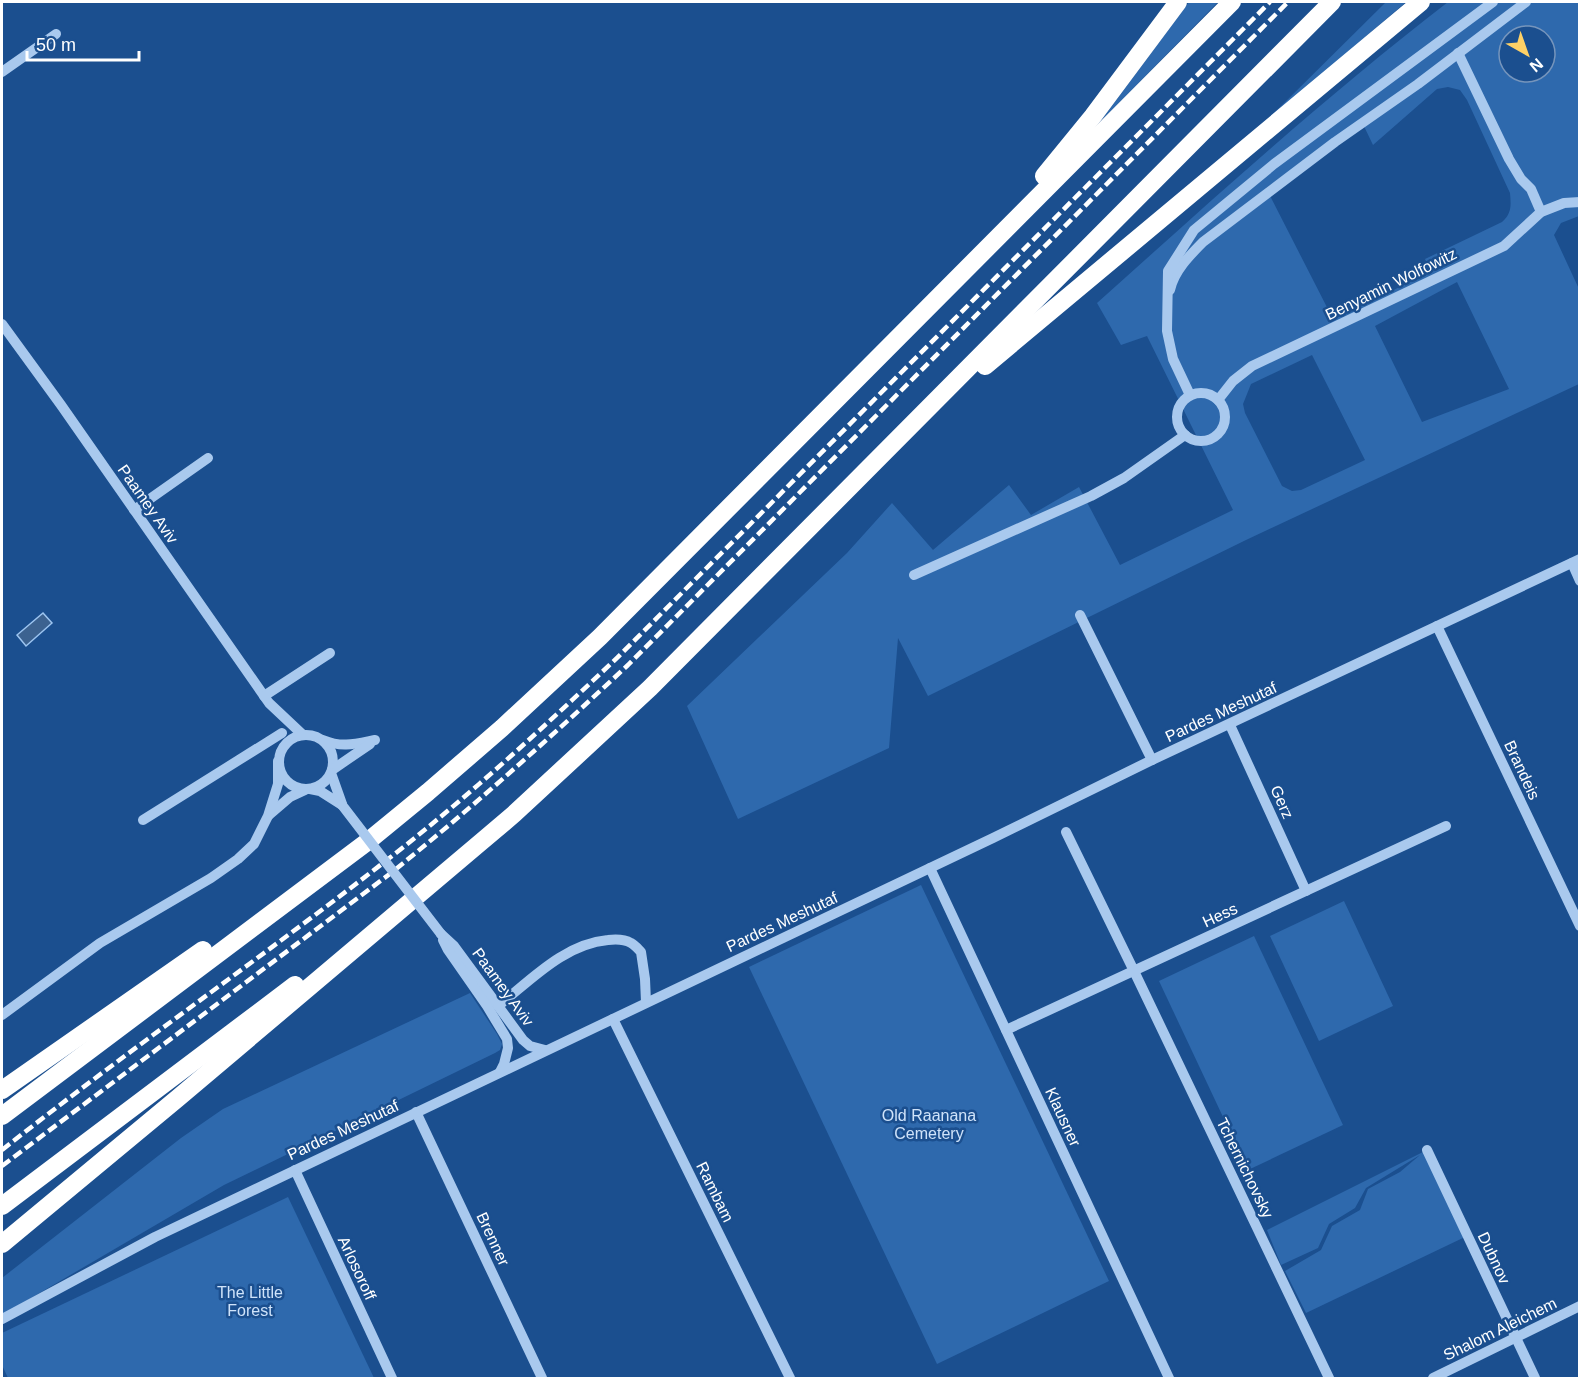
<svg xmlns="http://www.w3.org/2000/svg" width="1581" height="1380" font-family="Arial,sans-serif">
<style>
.green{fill:#2e69ad;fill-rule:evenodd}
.water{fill:#3c6290;stroke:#9cc4f0;stroke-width:1.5}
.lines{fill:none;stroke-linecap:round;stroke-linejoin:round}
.minor{stroke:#a9c9ee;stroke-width:10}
.highway{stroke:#fff;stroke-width:18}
.rail{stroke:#fff;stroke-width:4.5;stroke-dasharray:10 4.5;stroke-linecap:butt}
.minor-bridge{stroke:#a9c9ee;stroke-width:10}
.labels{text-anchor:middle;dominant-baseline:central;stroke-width:5;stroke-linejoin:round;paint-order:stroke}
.street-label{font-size:16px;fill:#fff;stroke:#1b4f8f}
.park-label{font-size:16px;fill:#cfe3fa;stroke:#1b4f8f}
</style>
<rect width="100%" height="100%" fill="#1b4f8f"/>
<g class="green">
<polygon points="1189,2 1218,2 1100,122"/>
<polygon points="1386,2 1406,2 1257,130"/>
<path d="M 1448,2 L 1579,2 L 1579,216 L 1561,223 L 1554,235 L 1579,289 L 1579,384 L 1246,540 L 928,696 L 898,638 L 889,748 L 738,819 L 687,706 L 847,553 L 892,503 L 933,550 L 1009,485 L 1031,515 L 1079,487 L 1120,565 L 1233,510 L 1147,336 L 1121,345 L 1097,303 C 1212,200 1326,96 1448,2 ZM 1509,36 L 1545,36 L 1545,72 L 1509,72 ZM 1448,87 L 1460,90 L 1467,100 L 1510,193 C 1511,205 1512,213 1502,222 L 1425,259 L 1431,272 L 1333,319 L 1266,188 L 1361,120 L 1373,145 L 1437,89 ZM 1457,282 L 1509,389 L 1422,422 L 1375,326 ZM 1312,355 L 1365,460 L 1301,490 L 1292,491 L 1282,486 L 1245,413 L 1243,404 L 1251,384 Z"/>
<polygon points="921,885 1109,1281 937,1364 749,967"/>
<polygon points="1344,901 1393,1006 1319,1041 1270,936"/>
<polygon points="1254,936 1343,1125 1248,1170 1159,981"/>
<polygon points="470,993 497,1034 502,1044 500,1050 495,1053 224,1185 2,1315 2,1278 181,1138 223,1109"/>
<polygon points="1427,1150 1467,1236 1306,1313 1285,1271 1321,1250 1332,1226 1360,1210 1368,1189 1400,1172 1420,1155 1366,1188 1355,1208 1329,1224 1318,1248 1281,1265 1267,1230"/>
<polygon points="288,1197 374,1378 8,1378 2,1365 2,1333"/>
</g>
<polygon class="water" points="43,613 52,623 26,646 17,635"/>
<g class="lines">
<g class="minor">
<polyline points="1458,53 1509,159 1521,179 1531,189 1541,212"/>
<polyline points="2,72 56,34"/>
<path d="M 1170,290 C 1174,271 1190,255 1203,242 L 1335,142 L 1418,84 L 1526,2"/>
<polyline points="2,324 61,405 269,703 303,735"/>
<circle cx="1201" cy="417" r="24"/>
<polyline points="1190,395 1173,359 1167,331 1168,271 1194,230 1274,164 1493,2"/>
<polyline points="1218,400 1233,381 1252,366 1504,246 1541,212 1564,203 1580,202"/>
<polyline points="134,510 208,458"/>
<polyline points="1572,563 1580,581"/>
<polyline points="914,575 1091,496 1124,478 1185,435"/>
<polyline points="1080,615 1152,760"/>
<polyline points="1437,626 1580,926"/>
<polyline points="264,696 330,653"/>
<polyline points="1230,725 1306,891"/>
<circle cx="306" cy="762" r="27"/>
<path d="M 323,740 C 342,748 355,744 375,740"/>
<polyline points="332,770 370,744"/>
<polyline points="331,773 342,804"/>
<polyline points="310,789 320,791 342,805"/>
<polyline points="269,815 290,797 305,790"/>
<polyline points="143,820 282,733"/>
<polyline points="1066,832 1134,971 1329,1378"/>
<polyline points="930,868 1169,1378"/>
<polyline points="441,934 454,946 523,1040 530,1046 545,1050"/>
<polyline points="443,940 448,950 487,1006 507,1039 508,1048 504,1064 500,1072"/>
<path d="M 498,1006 C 531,980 564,944 608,940 C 616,939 624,939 631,943 C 635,945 638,949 641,952 L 645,979 L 646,1002"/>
<polyline points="2,1015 100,943 211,878 238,859 254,844 268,816 278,784 278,761"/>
<polyline points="613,1019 790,1378"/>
<polyline points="1006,1030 1446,826"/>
<polyline points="416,1112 542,1378"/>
<polyline points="1427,1150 1535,1378"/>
<polyline points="295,1170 392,1378"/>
<polyline points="2,1319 155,1237 993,838 1152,760 1580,559"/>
<polyline points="1433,1378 1580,1306"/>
</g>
<g class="highway">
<polyline points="1044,176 1093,116 1178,2"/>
<polyline points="985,366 1421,2"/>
<polyline points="2,1090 203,950"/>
<polyline points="2,1116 367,842 428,792 502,728 600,637 1232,2"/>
<polyline points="2,1206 295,985"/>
<polyline points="2,1244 178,1098 481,842 514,814 650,688 1332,2"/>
</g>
<g class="rail">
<path d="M 2,1150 C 127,1051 257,961 383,863 C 466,799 543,728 619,656 L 1270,2"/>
<path d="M 2,1166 L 391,873 C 473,807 551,737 628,665 L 1288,2"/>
</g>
<polyline class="minor-bridge" points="342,805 441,934"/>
</g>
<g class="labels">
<g class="street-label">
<text transform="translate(1391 284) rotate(-26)">Benyamin Wolfowitz</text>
<text transform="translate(148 504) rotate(55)">Paamey Aviv</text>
<text transform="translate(1221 712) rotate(-25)">Pardes Meshutaf</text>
<text transform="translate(1522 770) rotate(65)">Brandeis</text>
<text transform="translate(1282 802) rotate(66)">Gerz</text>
<text transform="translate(1220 915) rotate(-25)">Hess</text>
<text transform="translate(782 922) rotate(-25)">Pardes Meshutaf</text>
<text transform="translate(503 987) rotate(54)">Paamey Aviv</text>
<text transform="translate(1063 1117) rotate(65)">Klausner</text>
<text transform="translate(343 1130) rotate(-25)">Pardes Meshutaf</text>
<text transform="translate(1245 1168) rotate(64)">Tchernichovsky</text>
<text transform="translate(715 1192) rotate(64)">Rambam</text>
<text transform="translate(493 1239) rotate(65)">Brenner</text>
<text transform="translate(1494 1258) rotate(65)">Dubnov</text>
<text transform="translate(357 1268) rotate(65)">Arlosoroff</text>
<text transform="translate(1500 1329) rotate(-26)">Shalom Aleichem</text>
</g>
<g class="park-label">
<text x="929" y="1115">Old Raanana<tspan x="929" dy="18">Cemetery</tspan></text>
<text x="250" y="1292">The Little<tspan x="250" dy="18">Forest</tspan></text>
</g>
</g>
<rect width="1581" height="1380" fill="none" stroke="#ffffff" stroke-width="6"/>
<g transform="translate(1527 54) rotate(140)"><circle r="28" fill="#1b4f8f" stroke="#7695bc" stroke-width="1.5"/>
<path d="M0-4.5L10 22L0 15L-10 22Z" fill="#ffd166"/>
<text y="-9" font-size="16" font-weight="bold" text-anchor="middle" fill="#ffffff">N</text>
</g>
<path d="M27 51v9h112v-9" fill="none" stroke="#ffffff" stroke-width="3"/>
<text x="36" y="51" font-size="18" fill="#ffffff" stroke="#1b4f8f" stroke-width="4.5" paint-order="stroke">50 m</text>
</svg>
